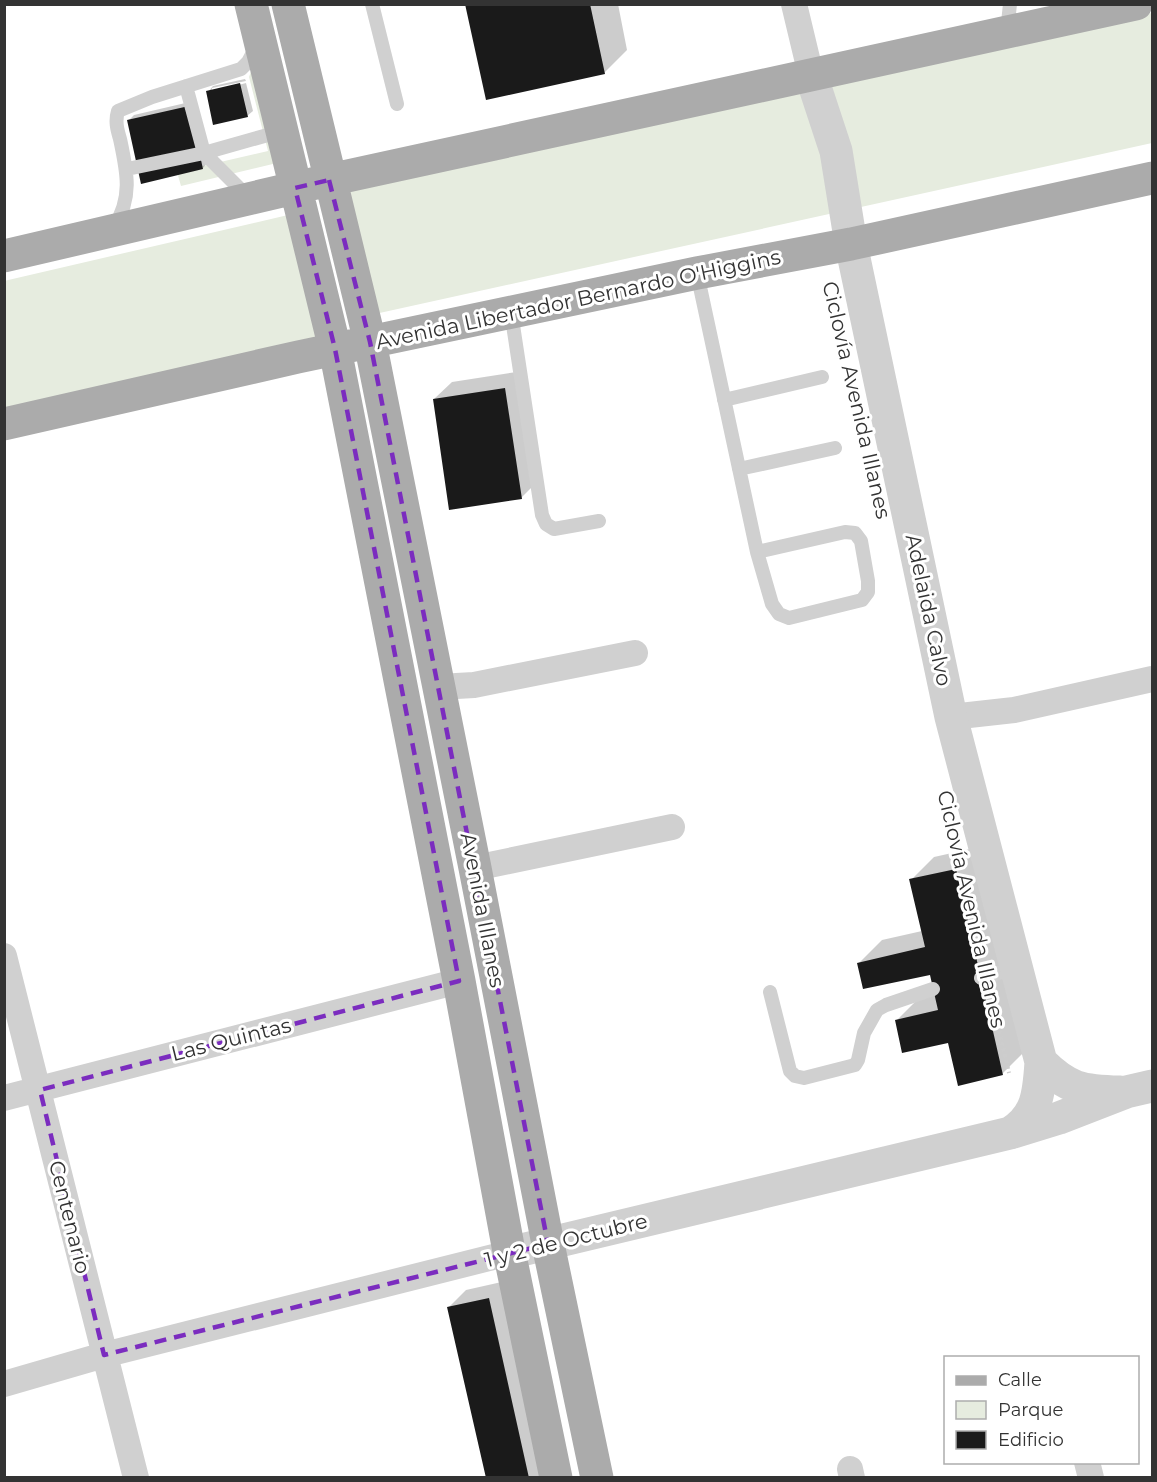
<svg xmlns="http://www.w3.org/2000/svg" width="1157" height="1482" viewBox="0 0 1157 1482" font-family="Montserrat,sans-serif">
<style>
.green{fill:#e6ecdf}
.shadow{fill:#0003}
.building{fill:#1a1a1a}
.lines{fill:none;stroke-linecap:round;stroke-linejoin:round}
.path{stroke:#cdcdcd;stroke-width:4;stroke-dasharray:3 3;stroke-linecap:butt}
.service{stroke:#d0d0d0;stroke-width:14}
.minor{stroke:#d0d0d0;stroke-width:26}
.tertiary{stroke:#d0d0d0;stroke-width:33}
.primary{stroke:#ababab;stroke-width:33}
.marked{fill:none;stroke:#7b2cbf;stroke-width:4.5;stroke-dasharray:12 8;stroke-linejoin:round}
.labels{text-anchor:middle;dominant-baseline:central;stroke-width:6;stroke-linejoin:round;paint-order:stroke}
.street-label{font-size:21px;fill:#333;stroke:#fff}
</style>
<rect width="100%" height="100%" fill="#fff"/>
<path class="green" d="M1152 13V143L375 314 344 190Z
M253 66 277 163 181 186 177 172 268 151 249 77Z
M288 215 319 343 5 415 4 281Z"/>
<path class="shadow" d="M467 4H618L627 50 604 73Z
M245 79 246 81 212 88V92L246 83 253 111 247 116 208 92 213 86Z
M194 101 208 162 203 168 128 121 134 115Z
M523 371 539 480 521 498 434 399 452 382Z
M979 847 1025 1051 1002 1074 949 1041 896 1021 919 998 936 994 931 973 859 963 882 940 922 931 911 880 934 857Z
M506 1281 550 1478H487L449 1307 466 1290Z"/>
<path class="building" d="M465 4H590L605 74 486 100Z
M240 83 248 117 213 125 206 91Z
M189 106 203 169 141 184 127 120Z
M505 388 522 499 449 510 433 399Z
M956 869 1003 1075 958 1086 948 1043 902 1053 895 1020 938 1010 930 975 863 989 857 963 925 947 909 879Z
M489 1298 529 1478H486L447 1307Z"/>
<g class="lines">
<path class="path" d="M998 1025 1009 1073"/>
<path class="service" d="M372 4 397 104
M1007 32 1010 4
M186 86 204 153 282 131
M127 169 204 153 248 197
M114 227C133 197 127 172 120 139 117 129 115 121 118 111L152 97 241 69 248 62 256 47
M697 273 757 552 772 604 779 614 789 618 862 600 868 592V581L861 541 855 533 845 532 757 552
M511 312 542 515 546 524 554 529 599 521
M724 400 822 377
M739 469 835 448
M981 978 1016 968
M770 992 790 1071 795 1076 804 1078 855 1065 858 1060 864 1033 877 1010 886 1005 933 989"/>
<path class="minor" d="M794 4 811 75
M439 687 474 685 635 653
M951 717 1014 710 1152 679
M475 868 672 827
M4 956 136 1478
M4 1098 459 981
M4 1384 104 1355 509 1253
M1087 1462 1091 1478
M850 1469 852 1478"/>
<path class="tertiary" d="M811 75 836 151 851 244 951 717 1041 1062C1039 1092 1038 1116 1010 1133
M1041 1062C1068 1089 1082 1091 1120 1092
M509 1253 1010 1133 1059 1118 1126 1092 1152 1086"/>
<path class="primary" d="M251 4 335 349 459 981 508 1246 556 1478
M288 4 370 342 475 868 548 1244 597 1478
M4 256 329 180 1136 4
M4 424 298 357 697 273 851 244 1152 178"/>
</g>
<path class="marked" d="M329 180 370 342 548 1244 104 1355 40 1090 459 981 335 349 295 188Z"/>
<g class="labels">
<g class="street-label">
<text transform="translate(578 299) rotate(-12)">Avenida Libertador Bernardo O'Higgins</text>
<text transform="translate(857 400) rotate(77)">Ciclovía Avenida Illanes</text>
<text transform="translate(929 610) rotate(78)">Adelaida Calvo</text>
<text transform="translate(972 909) rotate(77)">Ciclovía Avenida Illanes</text>
<text transform="translate(483 910) rotate(79)">Avenida Illanes</text>
<text transform="translate(231 1039) rotate(-14)">Las Quintas</text>
<text transform="translate(70 1217) rotate(76)">Centenario</text>
<text transform="translate(566 1240) rotate(-14)">1 y 2 de Octubre</text>
</g>
</g>
<rect width="1157" height="1482" fill="none" stroke="#333333" stroke-width="12"/>
<rect x="944" y="1356" width="195" height="108" fill="#ffffff" stroke="#adadad" stroke-width="1.5"/>
<rect x="956" y="1376" width="30" height="9" fill="#ababab" stroke="#adadad" stroke-width="1.5"/>
<text x="998" y="1386" font-size="18" fill="#333333">Calle</text>
<rect x="956" y="1401" width="30" height="18" fill="#e6ecdf" stroke="#adadad" stroke-width="1.5"/>
<text x="998" y="1416" font-size="18" fill="#333333">Parque</text>
<rect x="956" y="1431" width="30" height="18" fill="#1a1a1a" stroke="#adadad" stroke-width="1.5"/>
<text x="998" y="1446" font-size="18" fill="#333333">Edificio</text>
</svg>
